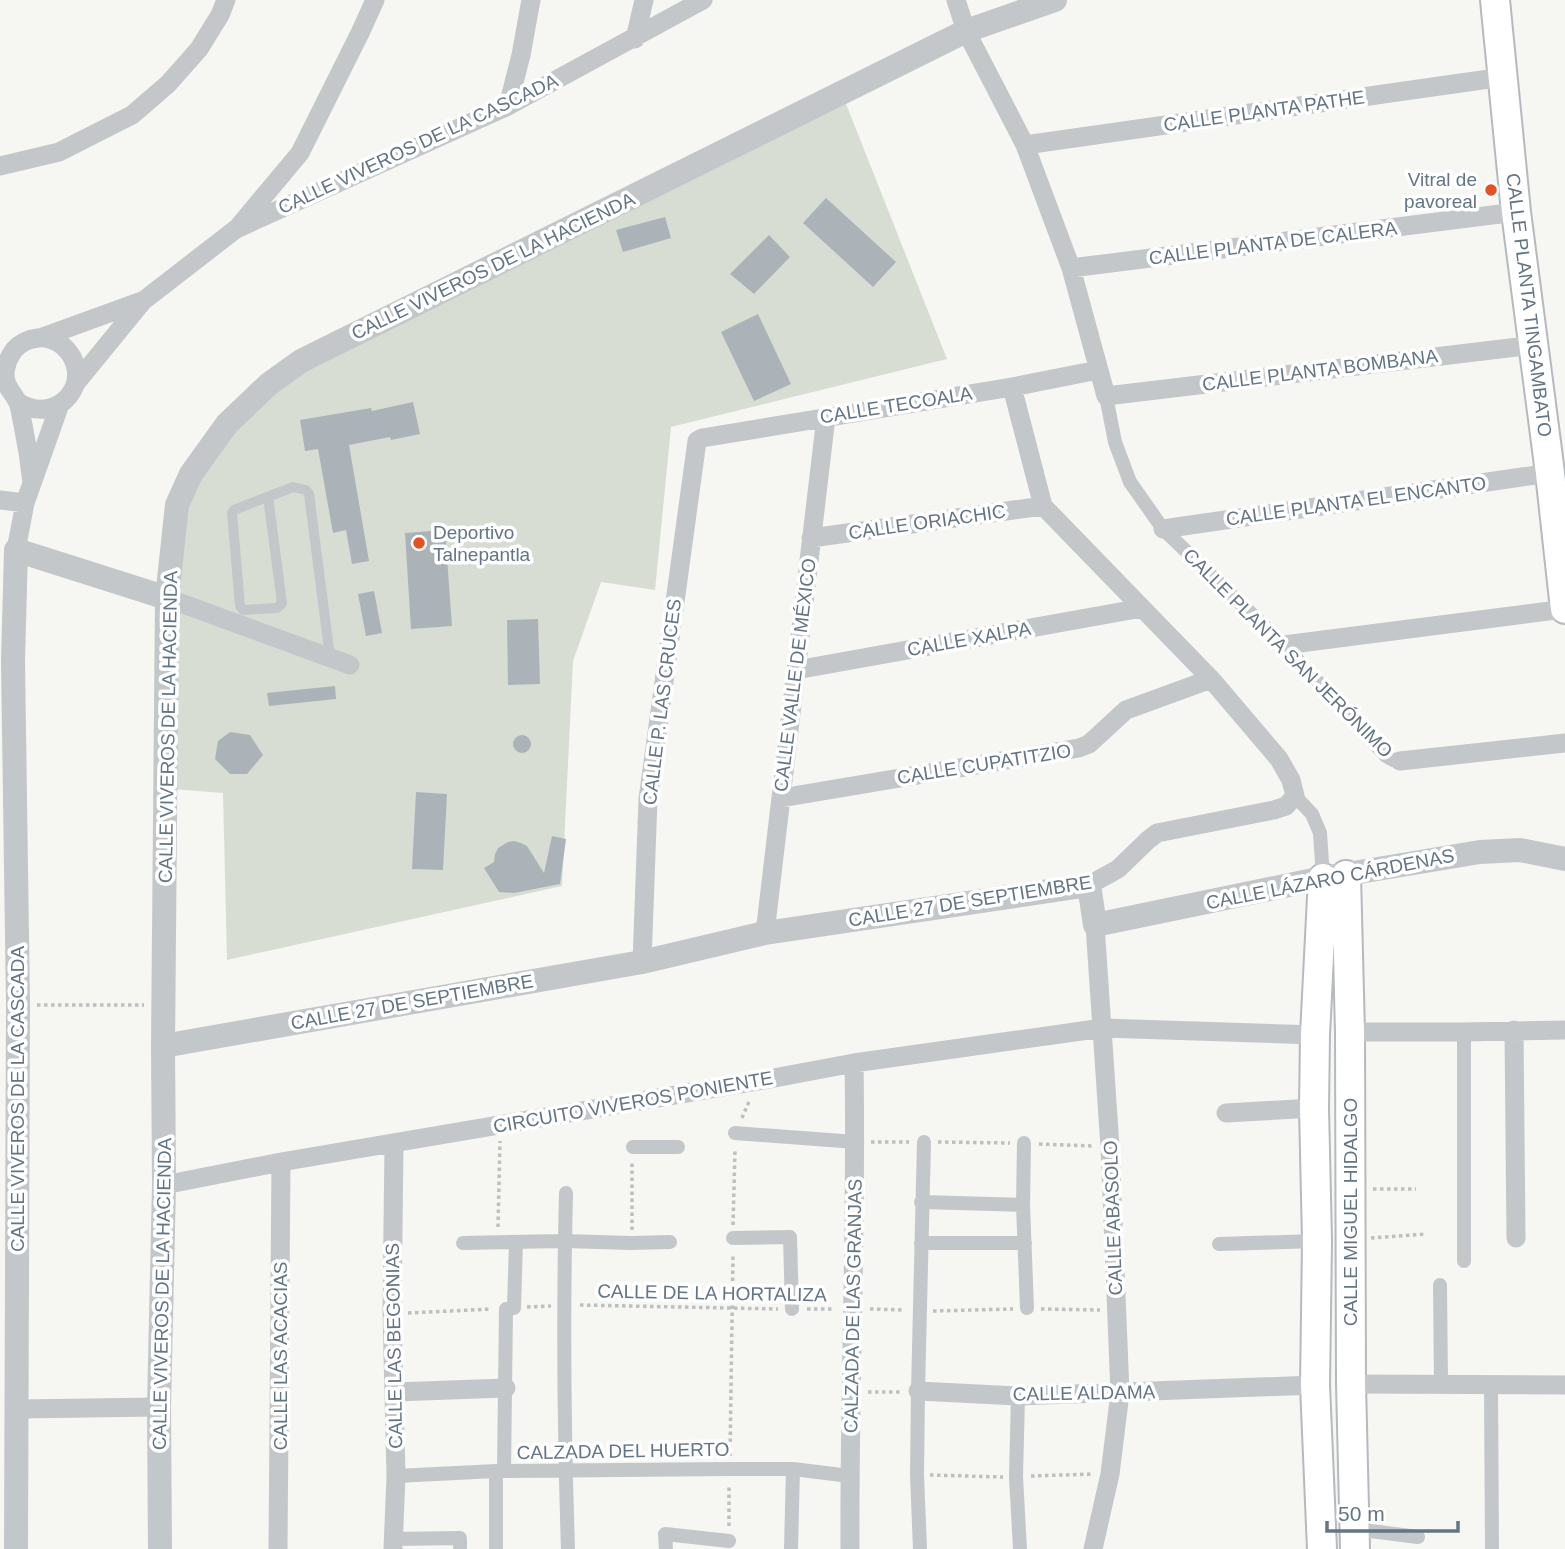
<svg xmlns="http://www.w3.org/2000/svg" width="1565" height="1549" viewBox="0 0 1565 1549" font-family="Arial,sans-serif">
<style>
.green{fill:#d7ddd3}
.building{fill:#abb3b9}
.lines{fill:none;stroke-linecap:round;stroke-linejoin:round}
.secondary-casing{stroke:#b5babf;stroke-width:32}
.path{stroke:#bdbfc1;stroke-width:3.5;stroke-dasharray:3.5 3.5;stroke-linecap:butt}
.service{stroke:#c3c7ca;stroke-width:10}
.pedestrian{stroke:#c3c7ca;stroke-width:14}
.minor{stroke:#c3c7ca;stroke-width:19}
.tertiary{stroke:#c3c7ca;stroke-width:24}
.secondary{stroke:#fff;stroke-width:28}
.poi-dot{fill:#e65122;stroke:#fff;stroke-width:2.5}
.labels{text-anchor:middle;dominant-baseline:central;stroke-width:7;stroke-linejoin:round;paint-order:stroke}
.street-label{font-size:19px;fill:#647584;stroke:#fff}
.poi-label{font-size:19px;fill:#647584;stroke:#fff;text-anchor:end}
</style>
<rect width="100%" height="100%" fill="#f6f6f2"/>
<path class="green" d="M846 104 947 359 671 427 655 590 601 582 573 661 562 886 227 960 223 793 172 789 182 505 232 430 297 376 373 330Z"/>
<path class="building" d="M826 198 896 262 873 287 803 223Z
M665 217 671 238 623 252 616 230Z
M769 235 790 257 754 294 730 274Z
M758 314 791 384 754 401 721 332Z
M413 402 420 434 391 440 390 437 349 445 369 561 352 564 346 530 333 533 318 449 305 451 300 420 371 408 372 411Z
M445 530 452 626 411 629 405 533Z
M374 591 382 633 366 636 358 594Z
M538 619 540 684 508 685 507 620Z
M335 686 336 699 269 706 267 693Z
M230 732 250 735 263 755 247 774H230L215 759 218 741Z
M513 744a9 9 0 1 1 18 0a9 9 0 1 1-18 0Z
M416 792 447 794 443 870 412 869Z
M552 836 566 839 560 884 514 893 499 892 484 868 494 862 495 854 498 848 508 842 514 841 521 843 527 846 544 873Z"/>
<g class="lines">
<g class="secondary-casing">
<path id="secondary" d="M1495 0 1516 212 1550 473 1565 609
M1346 875 1350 1032 1351 1384 1355 1549
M1322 1549 1315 1385 1317 1241 1314 1108 1315 1035 1323 878"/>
</g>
<path class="path" d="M37 1005H144
M742 1118 750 1099
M871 1142H909
M938 1142 1010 1143
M1039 1144 1094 1146
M1373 1189H1416
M733 1225 735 1149
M498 1227 500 1141
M632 1230V1161
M1371 1238 1425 1234
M580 1305 778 1309
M527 1307 551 1306
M807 1309H834
M870 1309 904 1310
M1041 1309 1100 1310
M933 1311 1013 1309
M408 1313 492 1309
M868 1392H902
M730 1456 733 1254
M930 1475 1003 1477
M1031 1476 1094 1474
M729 1526V1485"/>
<path class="service" d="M268 497 282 603 277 608 243 610 240 606 232 513 234 510 293 487 306 490 309 494 330 657"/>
<path class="pedestrian" d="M1106 396 1115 442 1130 482 1163 529 1284 645 1386 756 1393 760 1400 761
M1295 796 1312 814 1320 833 1323 878
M1464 1032V1261
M735 1133 856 1142
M1024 1143 1023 1205 1027 1308
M633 1147H678
M566 1193C563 1312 564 1430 568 1549
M921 1202 1023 1205
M733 1238 790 1237 792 1309
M463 1243 565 1241 631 1243 670 1242
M921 1243H1025
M1219 1244 1317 1241
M1440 1285 1441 1385
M514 1308 516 1242
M1491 1386 1492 1549
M1018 1396 1016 1477 1020 1549
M504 1471 506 1309
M396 1476 496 1471 730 1469H793L850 1476
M1355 1529 1418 1537
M393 1539 460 1538V1549
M496 1549V1471
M666 1549 665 1534 729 1541
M791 1549 793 1469
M920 1549 917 1475 918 1391 924 1142"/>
<path class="minor" d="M956 0 966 31 1025 145 1071 268 1106 396 1534 345
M635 39 644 0
M508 106 521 55 531 0
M1025 145 1503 77
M0 166 59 152 132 115 168 84 199 49 220 15 226 0
M239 226 300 153 360 33 375 0
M1071 268 1516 212
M43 337 142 301
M76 383 143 301 236 229 508 106 703 0
M1012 387 1043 506 1211 679 1279 759 1291 780 1295 796 1286 806 1274 810 1157 833 1148 840 1118 869 1089 885
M18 402C59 428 98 378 63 346 56 340 46 337 38 338 29 339 20 343 14 350 9 357 5 365 5 375 5 388 14 393 18 403 21 410 21 418 23 425 27 444 30 463 32 483
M0 500 25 503
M1163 529 1550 473
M811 538 1043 506
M16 550 25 503 60 404
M167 598 350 665
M1284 645 1565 609
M796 670 1142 608
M1400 761 1565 743
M781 798 1079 748 1089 744 1126 710 1211 679
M765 933 826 417
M642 962 648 799 697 441 702 438 1012 387 1098 370
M1514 1030 1516 1238
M1350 1032H1464L1565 1030
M1226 1113 1314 1108
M164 1185 281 1162 758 1081 854 1063 1103 1028 1315 1035
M1351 1384 1565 1385
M918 1391 1018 1396 1315 1385
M394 1392 506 1388
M18 1409 159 1407
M278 1549 281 1162
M393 1549 396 1476 392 1313 394 1143
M850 1549C849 1387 857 1225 854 1063
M1093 1549 1110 1474 1120 1393 1110 1147 1095 925"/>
<path class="tertiary" d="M163 1046 642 962 765 933 1089 885 1095 925 1323 878 1480 852 1520 850 1565 859
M16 1549 18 1005 13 661 16 550 167 598
M160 1549 159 1407 164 1185 163 1046 167 598 177 505 191 474 227 424 269 384 301 361 966 31 1055 0"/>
<use href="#secondary" class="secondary"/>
</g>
<g class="poi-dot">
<circle cx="1491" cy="190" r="7"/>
<circle cx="419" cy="543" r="7"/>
</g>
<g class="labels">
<g class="street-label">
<text transform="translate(1264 111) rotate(-8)">CALLE PLANTA PATHE</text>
<text transform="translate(418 144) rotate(-25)">CALLE VIVEROS DE LA CASCADA</text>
<text transform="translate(1273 243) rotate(-7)">CALLE PLANTA DE CALERA</text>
<text transform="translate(493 266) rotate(-26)">CALLE VIVEROS DE LA HACIENDA</text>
<text transform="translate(1529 305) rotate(83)">CALLE PLANTA TINGAMBATO</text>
<text transform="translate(1320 370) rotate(-7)">CALLE PLANTA BOMBANA</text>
<text transform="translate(896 405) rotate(-9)">CALLE TECOALA</text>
<text transform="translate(1356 501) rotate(-8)">CALLE PLANTA EL ENCANTO</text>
<text transform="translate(927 522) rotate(-8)">CALLE ORIACHIC</text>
<text transform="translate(969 639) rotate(-10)">CALLE XALPA</text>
<text transform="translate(1288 653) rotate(45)">CALLE PLANTA SAN JERÓNIMO</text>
<text transform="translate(795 675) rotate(-83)">CALLE VALLE DE MÉXICO</text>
<text transform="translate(662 702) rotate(-83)">CALLE P. LAS CRUCES</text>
<text transform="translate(168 727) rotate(-89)">CALLE VIVEROS DE LA HACIENDA</text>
<text transform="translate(984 764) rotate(-9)">CALLE CUPATITZIO</text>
<text transform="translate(1330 879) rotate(-11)">CALLE LÁZARO CÁRDENAS</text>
<text transform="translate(970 901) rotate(-9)">CALLE 27 DE SEPTIEMBRE</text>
<text transform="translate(412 1002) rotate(-10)">CALLE 27 DE SEPTIEMBRE</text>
<text transform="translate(17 1099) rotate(-90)">CALLE VIVEROS DE LA CASCADA</text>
<text transform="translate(633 1102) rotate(-10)">CIRCUITO VIVEROS PONIENTE</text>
<text transform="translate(1350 1212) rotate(-90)">CALLE MIGUEL HIDALGO</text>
<text transform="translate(1113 1218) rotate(-92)">CALLE ABASOLO</text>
<text transform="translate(712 1293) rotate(1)">CALLE DE LA HORTALIZA</text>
<text transform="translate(162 1294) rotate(-89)">CALLE VIVEROS DE LA HACIENDA</text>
<text transform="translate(853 1306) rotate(-89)">CALZADA DE LAS GRANJAS</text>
<text transform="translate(394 1346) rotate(-91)">CALLE LAS BEGONIAS</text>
<text transform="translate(280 1356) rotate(-90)">CALLE LAS ACACIAS</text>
<text transform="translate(1084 1393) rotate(-1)">CALLE ALDAMA</text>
<text transform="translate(623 1451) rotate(-1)">CALZADA DEL HUERTO</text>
</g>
<g class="poi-label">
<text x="1477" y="179">Vitral de<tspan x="1477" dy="22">pavoreal</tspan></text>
<text x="433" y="532" text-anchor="start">Deportivo<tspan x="433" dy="22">Talnepantla</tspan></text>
</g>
</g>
<path d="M1327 1521v10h131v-10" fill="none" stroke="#647584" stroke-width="3.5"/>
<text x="1338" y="1521" font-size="21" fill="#647584" stroke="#ffffff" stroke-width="5" paint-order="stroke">50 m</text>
</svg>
